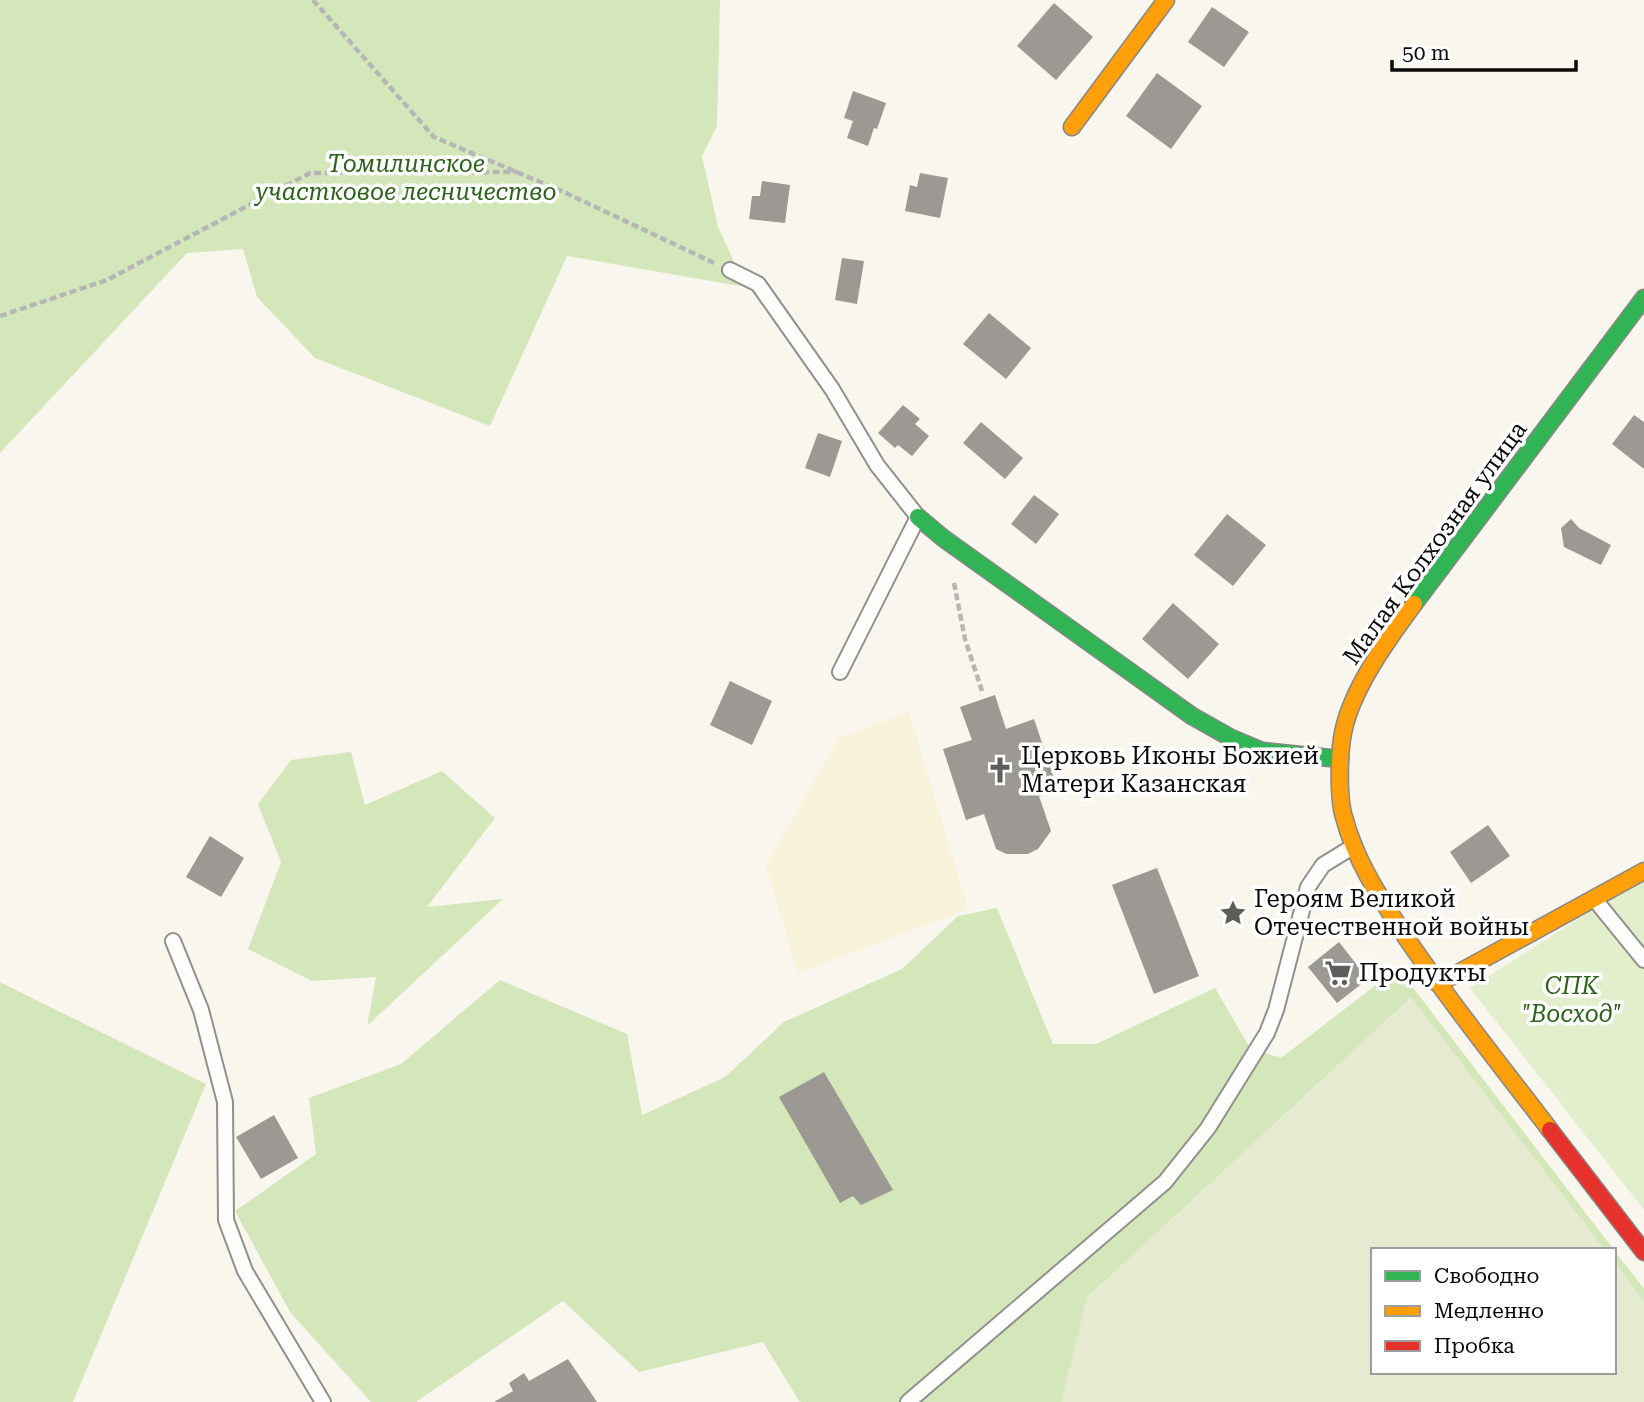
<svg xmlns="http://www.w3.org/2000/svg" width="1644" height="1402" viewBox="0 0 1644 1402" font-family="'Roboto Serif',serif">
<style>
.farmland{fill:#f7f2d9}
.green{fill:#e3efcc}
.forest{fill:#d4e7ba}
.cemetery{fill:#e5ead1}
.building{fill:#9c9893}
.lines{fill:none;stroke-linecap:round;stroke-linejoin:round}
.lane-casing{stroke:#92908c;stroke-width:18}
.fast-casing{stroke:#888783;stroke-width:19}
.slow-casing{stroke:#888783;stroke-width:19}
.jam-casing{stroke:#888783;stroke-width:19}
.path{stroke:#b7b6b5;stroke-width:4.5;stroke-dasharray:7 3.5;stroke-linecap:butt}
.lane{stroke:#fefefc;stroke-width:14}
.fast{stroke:#30b455;stroke-width:16}
.slow{stroke:#ff9f0a;stroke-width:16}
.jam{stroke:#e5322d;stroke-width:16}
.labels{text-anchor:middle;dominant-baseline:central;stroke-width:7;stroke-linejoin:round;paint-order:stroke}
.park-label{font-size:24px;font-style:italic;fill:#2d621a;stroke:#fff}
.street-label{font-size:24px;fill:#0a0a0a;stroke:#fff}
.poi-label{font-size:24px;fill:#0a0a0a;stroke:#fff;text-anchor:start}
</style>
<rect width="100%" height="100%" fill="#f9f6ed"/>
<path class="farmland" d="M909 712 968 909 798 973 766 866 839 738Z"/>
<path class="green" d="M1644 877V1210L1470 988Z"/>
<path class="forest" d="M0 0H720L717 126 702 156 718 227 746 287 567 256 490 426 315 358 257 297 243 249 187 253 0 453Z
M351 752 365 805 442 771 495 818 427 907 503 899 367 1026 376 977 312 981 248 949 281 862 258 804 291 760Z
M997 908 1053 1044H1096L1215 988 1250 1048 1281 1058 1398 968 1614 1250H1373V1372H1614V1250L1644 1289V1402H802L799 1401 763 1342 639 1372 563 1301 416 1402H371L290 1312 235 1211 316 1154 309 1098 401 1064 500 980 627 1034 642 1115 725 1077 784 1022 902 969 958 916Z
M0 982 206 1084 73 1402H0Z"/>
<path class="cemetery" d="M1411 997 1605 1250H1373V1372H1614V1262L1644 1301V1402H1061L1087 1297Z"/>
<path class="building" d="M1054 3 1093 37 1056 80 1017 46Z
M1212 7 1249 32 1224 67 1188 42Z
M1157 73 1202 106 1171 149 1126 116Z
M853 91 886 103 877 129 874 128 868 146 847 138 853 121 844 118Z
M920 173 948 178 940 218 905 211 910 185 917 187Z
M762 181 790 185 785 223 749 219 752 196H760Z
M842 258 864 261 857 304 835 300Z
M989 313 1031 348 1006 379 963 344Z
M903 405 920 419 915 424 929 436 912 456 898 445 895 448 878 433Z
M1634 415 1644 422V469L1612 444Z
M981 422 1023 458 1005 479 963 443Z
M818 433 842 441 830 477 805 468Z
M1034 495 1059 514 1036 544 1011 524Z
M1227 514 1266 545 1233 586 1194 555Z
M1571 519 1579 528 1611 545 1601 565 1564 547 1561 528Z
M1173 603 1219 644 1188 679 1142 639Z
M730 681 772 701 752 745 710 725Z
M995 695 1006 729 1034 719 1058 790 1039 796 1051 831 1038 849 1028 854H1006L996 849 984 814 966 820 943 749 972 740 960 707Z
M1488 825 1510 856 1471 883 1450 852Z
M210 836 244 858 221 897 186 877Z
M1157 868 1199 976 1154 994 1112 885Z
M1339 942 1368 979 1337 1003 1308 967Z
M824 1072 893 1190 861 1205 853 1196 840 1203 779 1097Z
M274 1115 298 1158 261 1179 236 1137Z
M568 1359 597 1402H494L513 1391 509 1383 524 1373 529 1381Z"/>
<g class="lines">
<g class="lane-casing">
<path id="lane" d="M730 270 758 284 832 389 877 465 918 517 840 672
M1596 901 1644 960
M173 941 201 1010 225 1102 226 1220 245 1271 323 1402
M908 1402 1165 1182 1208 1128 1267 1033 1276 1010 1308 887 1323 865 1354 846"/>
</g>
<g class="fast-casing">
<path id="fast" d="M918 517 943 538 1192 716 1231 738 1262 751 1340 759
M1414 604 1644 298"/>
</g>
<g class="slow-casing">
<path id="slow" d="M1072 127 1166 0
M1414 604C1388 639 1351 690 1343 733 1339 753 1338 798 1344 817 1356 863 1382 900 1407 939 1452 1005 1502 1067 1550 1130
M1438 984 1644 871"/>
</g>
<g class="jam-casing">
<path id="jam" d="M1550 1130 1644 1252"/>
</g>
<path class="path" d="M313 0 434 137 566 193 714 263
M0 316 107 280 310 173 518 172
M954 583 965 639 982 691"/>
<use href="#lane" class="lane"/>
<use href="#fast" class="fast"/>
<use href="#slow" class="slow"/>
<use href="#jam" class="jam"/>
</g>
<defs>
<g id="church-bare" transform="scale(2.1)"><path d="M-1.2-6h2.4v3.5h3.3v2.4h-3.3V6h-2.4V-.1h-3.3v-2.4h3.3Z" fill="#5e5d59" stroke="#fff" stroke-width="2.5" paint-order="stroke"/></g>
<g id="sight-bare" transform="scale(2.1)"><path d="M0-6L1.8-2.2L6-1.7L2.9 1.2L3.7 5.4L0 3.3L-3.7 5.4L-2.9 1.2L-6-1.7L-1.8-2.2Z" fill="#5e5d59" stroke="#fff" stroke-width="2.5" paint-order="stroke"/></g>
<g id="supermarket-bare" transform="scale(2.1)"><path d="M-6-5.5h2.5l.6 2H6L4.5 2H-2.5L-4.4-4H-6ZM-1.5 3.2a1.3 1.3 0 1 0 .1 0ZM3 3.2a1.3 1.3 0 1 0 .1 0Z" fill="#5e5d59" stroke="#fff" stroke-width="2.5" paint-order="stroke"/></g>
</defs>
<g fill-rule="evenodd">
<use href="#church-bare" x="1000" y="770"/>
<use href="#sight-bare" x="1233" y="913"/>
<use href="#supermarket-bare" x="1338" y="973"/>
</g>
<g class="labels">
<g class="park-label">
<text x="406" y="164">Томилинское<tspan x="406" dy="28">участковое лесничество</tspan></text>
<text x="1572" y="986">СПК<tspan x="1572" dy="28">"Восход"</tspan></text>
</g>
<g class="street-label">
<text transform="translate(1435 543) rotate(-54)">Малая Колхозная улица</text>
</g>
<g class="poi-label">
<text x="1021" y="756">Церковь Иконы Божией<tspan x="1021" dy="28">Матери Казанская</tspan></text>
<text x="1254" y="899">Героям Великой<tspan x="1254" dy="28">Отечественной войны</tspan></text>
<text x="1359" y="973">Продукты</text>
</g>
</g>
<rect x="1371" y="1248" width="245" height="126" fill="#ffffff" stroke="#9d9d9d" stroke-width="2"/>
<rect x="1385" y="1271" width="35" height="10" fill="#30b455" stroke="#9d9d9d" stroke-width="2"/>
<text x="1434" y="1283" font-size="21" fill="#0a0a0a">Свободно</text>
<rect x="1385" y="1306" width="35" height="10" fill="#ff9f0a" stroke="#9d9d9d" stroke-width="2"/>
<text x="1434" y="1318" font-size="21" fill="#0a0a0a">Медленно</text>
<rect x="1385" y="1341" width="35" height="10" fill="#e5322d" stroke="#9d9d9d" stroke-width="2"/>
<text x="1434" y="1353" font-size="21" fill="#0a0a0a">Пробка</text>
<path d="M1392 60v10h184v-10" fill="none" stroke="#0a0a0a" stroke-width="3.5"/>
<text x="1402" y="60" font-size="21" fill="#0a0a0a" stroke="#ffffff" stroke-width="5" paint-order="stroke">50 m</text>
</svg>
